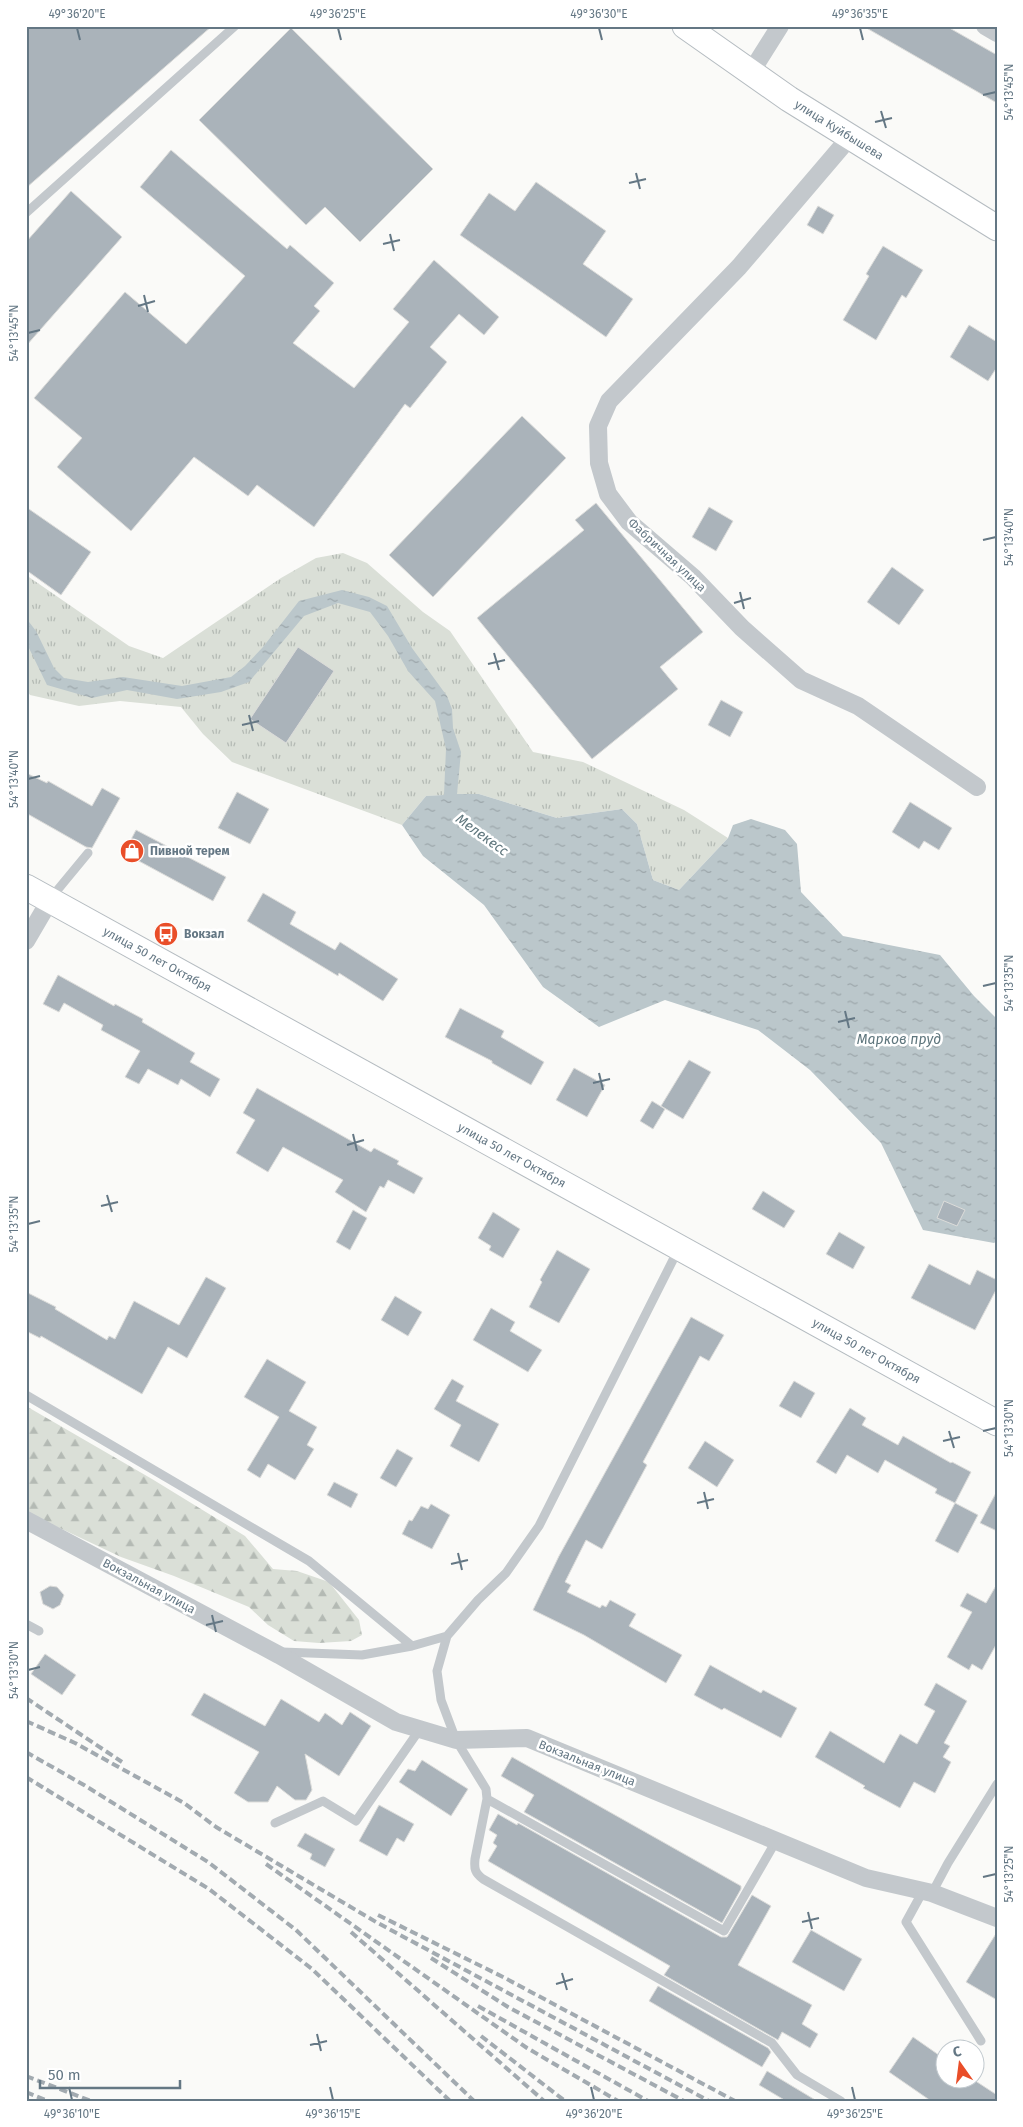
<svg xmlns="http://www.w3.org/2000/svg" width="1023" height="2127" viewBox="0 0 1023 2127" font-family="'Fira Sans',sans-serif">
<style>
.grass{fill:url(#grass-tufts)}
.forest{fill:url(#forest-firs)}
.water{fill:url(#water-ripples)}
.building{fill:#aab3ba;stroke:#dcdcda}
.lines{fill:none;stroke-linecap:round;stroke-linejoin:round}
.secondary-casing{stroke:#b5bcc1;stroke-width:27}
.lane{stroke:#c3c8cc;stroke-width:9}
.street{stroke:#c3c8cc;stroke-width:18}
.secondary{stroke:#fff;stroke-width:25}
.rail{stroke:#a2aab0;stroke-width:4;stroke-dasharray:8 4;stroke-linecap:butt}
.ticks{fill:none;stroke:#647784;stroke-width:2}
.labels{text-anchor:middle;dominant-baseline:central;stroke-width:5;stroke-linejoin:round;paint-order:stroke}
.street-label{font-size:12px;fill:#647784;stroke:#fff}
.poi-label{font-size:12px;font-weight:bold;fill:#647784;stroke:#fff;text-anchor:start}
.water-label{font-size:14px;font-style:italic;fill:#5f767d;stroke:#fff}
.neatline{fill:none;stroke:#647784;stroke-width:2}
.ticks-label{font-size:12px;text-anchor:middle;fill:#647784}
</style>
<defs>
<pattern id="grass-tufts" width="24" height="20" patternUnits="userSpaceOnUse" patternTransform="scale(1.25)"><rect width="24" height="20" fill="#dadfd7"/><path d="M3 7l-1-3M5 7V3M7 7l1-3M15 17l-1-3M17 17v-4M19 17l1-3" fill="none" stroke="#b4bab4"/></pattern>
<pattern id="forest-firs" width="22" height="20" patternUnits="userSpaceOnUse" patternTransform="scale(1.25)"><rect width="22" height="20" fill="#dadfd7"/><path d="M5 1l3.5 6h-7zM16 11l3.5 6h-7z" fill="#b4bab4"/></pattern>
<pattern id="water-ripples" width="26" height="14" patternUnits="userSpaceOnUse" patternTransform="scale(1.25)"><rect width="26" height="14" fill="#bbc7cb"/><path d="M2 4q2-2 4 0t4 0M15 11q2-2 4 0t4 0" fill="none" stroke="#9ca6aa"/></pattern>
</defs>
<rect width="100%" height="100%" fill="#fafaf8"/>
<path class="grass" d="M343 553 367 563 423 612 450 631 533 752 583 762 684 810 728 838 679 890 653 880 637 824 622 809 557 818 479 794 426 796 402 825 232 762 203 734 181 707 120 701 79 706 30 695 26 689V575L129 646 163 658 281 578 316 558Z"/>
<path class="forest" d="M26 1406 152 1479 245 1536 273 1569 297 1571 329 1582 359 1620 362 1635 351 1641 319 1643 294 1641 268 1625 249 1607 174 1576 121 1557 26 1512Z"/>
<path class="water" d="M342 590 369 597 387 606 412 648 447 696 452 709 453 728 461 752 457 794H479L557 818 622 809 637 824 653 880 679 890 728 838 733 825 751 819 785 830 797 844 801 892 843 936 940 955 974 996 997 1019V1241L994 1243 923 1230 881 1143 810 1070 758 1030 665 1000 599 1027 543 987 484 905 423 856 402 825 426 796 444 795 446 749 435 701 408 671 388 636 370 612 338 603 304 616 249 682 221 692 177 699 127 690 92 698 47 685 26 642V618L36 631 54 668 64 678 88 682 123 677 182 686 231 677 245 666 263 647 299 601Z"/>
<path class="building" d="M26 26H212L26 188Z
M863 26H946L997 55V103Z
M291 28 433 169 360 242 325 207 306 225 199 120Z
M171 150 287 249 290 245 334 283 314 306 320 311 293 343 354 388 409 322 393 309 434 260 499 317 484 335 459 314 430 347 447 362 410 408 405 404 314 527 257 485 248 496 194 457 131 531 57 467 82 438 34 398 125 292 186 344 245 276 140 187Z
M536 182 606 231 583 264 633 299 606 337 460 235 489 193 515 211Z
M71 191 122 237 26 346V242Z
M818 206 834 215 823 234 807 225Z
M883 246 923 270 906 298 902 295 876 340 843 320 869 276 866 274Z
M969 325 997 342V367L988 381 950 357Z
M522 416 566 458 433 597 389 555Z
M596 503 703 632 660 667 678 689 592 759 477 618 584 530 575 520Z
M26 507 91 552 61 595 26 570Z
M709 507 733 521 716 551 692 537Z
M892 567 924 590 899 625 867 602Z
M298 647 334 671 286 743 250 719Z
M721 700 743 712 730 737 708 725Z
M26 773 47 783 48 781 92 806 102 788 120 798 92 848 86 847 26 813Z
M237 792 269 809 250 844 218 828Z
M910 802 952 828 939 850 924 841 919 849 892 832Z
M136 830 226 877 213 901 124 853Z
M263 893 296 912 290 924 335 950 340 942 398 979 383 1001 339 973 338 976 247 921Z
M58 975 114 1006 115 1004 143 1019 142 1022 195 1053 190 1062 220 1079 210 1097 181 1079 178 1085 148 1069 139 1084 125 1077 140 1051 101 1030 103 1025 64 1003 59 1012 43 1004Z
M460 1008 504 1031 501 1037 544 1062 531 1085 492 1063V1061L445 1037Z
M689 1060 711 1072 683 1119 661 1106Z
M574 1068 605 1085 587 1117 556 1100Z
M257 1088 371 1152 374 1148 399 1161 397 1164 423 1178 414 1194 388 1180 384 1188 380 1186 366 1212 335 1192 343 1180 283 1147 268 1172 236 1153 255 1120 243 1113Z
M652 1101 665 1109 653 1129 640 1121Z
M763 1191 795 1211 784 1228 752 1209Z
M944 1201 965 1210 957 1226 937 1218Z
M353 1210 367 1218 350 1250 336 1242Z
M493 1212 520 1229 503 1258 489 1250 491 1246 478 1238Z
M839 1232 865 1247 853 1269 826 1254Z
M557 1250 590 1269 559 1323 529 1307 542 1282 540 1280Z
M929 1264 970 1285 977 1270 997 1280V1288L975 1330 911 1298Z
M206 1277 226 1288 187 1358 168 1347 142 1394 41 1336 40 1338 26 1331V1292L56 1307 55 1309 107 1340 109 1336 115 1339 134 1301 179 1325Z
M395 1296 422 1312 408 1336 381 1320Z
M491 1308 515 1322 510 1331 542 1350 528 1372 473 1340Z
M691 1317 724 1335 709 1361 700 1356 643 1462 647 1465 602 1549 586 1540 565 1582 571 1585 567 1592 600 1608 602 1605 606 1607 610 1600 636 1614 629 1626 682 1655 666 1683 584 1635 533 1610 559 1556Z
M267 1359 306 1382 289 1411 317 1427 307 1445 314 1449 295 1480 268 1464 260 1478 247 1470 279 1417 244 1397Z
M452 1379 464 1386 456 1401 499 1424 479 1462 450 1446 461 1425 434 1409Z
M794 1381 815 1393 801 1418 779 1406Z
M850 1408 866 1418 862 1425 898 1445 903 1436 951 1463 952 1462 971 1472 955 1503 935 1493 937 1489 885 1460 878 1473 847 1455 836 1474 816 1462Z
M705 1441 734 1460 717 1487 688 1468Z
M397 1449 413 1458 396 1487 380 1478Z
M334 1482 358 1494 351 1508 327 1495Z
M997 1491V1531L980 1523Z
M955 1503 978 1515 958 1553 935 1541Z
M431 1504 450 1515 432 1549 402 1534 409 1520 412 1521 421 1506 428 1509Z
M997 1584V1643L982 1670 972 1664 969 1670 947 1657 972 1612 960 1606 967 1593 986 1603Z
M50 1586 57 1587 64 1595 60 1605 53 1609 43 1604 40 1592Z
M45 1654 76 1675 62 1695 31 1674Z
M710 1665 761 1693 763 1690 797 1708 781 1738 724 1708 722 1710 694 1695Z
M936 1683 967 1701 944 1743 950 1746 943 1757 951 1762 935 1793 914 1782 900 1808 863 1788 865 1786 815 1757 830 1731 884 1763 900 1734 917 1744 935 1711 924 1705Z
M204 1693 265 1726 281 1699 319 1722 325 1713 342 1725 350 1712 371 1726 339 1776 305 1754 312 1790 306 1800H295L277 1786 268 1802H248L234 1793 259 1752 191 1715Z
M512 1757 741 1886V1889L722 1923 524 1812 534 1795 501 1776Z
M422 1760 468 1789 451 1816 399 1782 408 1769 415 1771Z
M379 1805 414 1824 404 1842 397 1838 387 1856 359 1841Z
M498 1814 517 1825 518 1823 721 1937H727L729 1934 752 1895 771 1906 738 1965 812 2005 802 2024 818 2034 810 2048 782 2032 778 2040 664 1975 670 1966 488 1861 497 1846 493 1843 497 1835 489 1830Z
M305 1833 335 1849 325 1867 310 1859 312 1854 297 1846Z
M811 1930 862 1959 844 1991 792 1962Z
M997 1932V2000L966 1982Z
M658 1986 768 2048 771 2052 762 2067 649 2001Z
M913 2037 946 2060V2080H974L997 2095V2101H931L889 2072Z
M767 2071 817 2101H786L759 2085Z"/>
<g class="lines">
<g class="secondary-casing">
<g id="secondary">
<path id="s1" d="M685 26 789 99 997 228"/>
<path id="s2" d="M26 887 997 1423"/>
</g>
</g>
<path class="lane" d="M26 213 235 26
M50 899 88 853
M679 1248 539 1526 506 1573 478 1600 447 1636 437 1671 441 1700 456 1740 486 1789 487 1799 475 1859C474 1869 475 1873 483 1879L772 2043 797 2075 841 2101
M26 1395 309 1561 412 1646
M26 1624 39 1631
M282 1652 362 1655 412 1646 447 1636
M487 1799 724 1931 776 1841
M275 1823 323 1801 356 1821 420 1729
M923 1891 906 1922 981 2041
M932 1893 948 1863 997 1784"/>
<path class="street" d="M985 26 997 33
M751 72 780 26
M850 137 739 267 609 401 598 426 599 463 608 494 629 522 693 577 742 628 801 680 858 706 977 787
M26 941 50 900
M26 1520 279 1655 396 1722 456 1740 527 1738 866 1878 932 1893 997 1918"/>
<use href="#secondary" class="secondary"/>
<path class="rail" d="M26 1698 122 1762
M26 1721 75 1743 184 1803 216 1827 376 1922 709 2101
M26 1752 84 1785 208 1862 296 1930 474 2101
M26 1777 209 1889 312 1969 450 2101
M266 1864 527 2048 618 2101
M378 1915 503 1977 735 2101
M351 1932 544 2101
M431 1958 508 2007 684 2101
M478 2006 648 2101
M481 2036 565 2101
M26 2076 91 2101
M26 2092 48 2101"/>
</g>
<path class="ticks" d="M77 28 80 40M338 28 341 40M599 28 602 40M860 28 863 40M983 95 996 92M881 111 886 128M875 122 892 118M636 173 640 189M629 183 646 179M390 234 394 251M383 244 400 240M144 295 148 312M138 306 155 301M28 333 40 330M983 540 996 537M740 592 744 609M734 603 751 598M494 653 499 670M488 664 505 660M249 715 253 731M242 725 259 721M28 779 40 776M983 986 996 983M845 1011 849 1028M838 1022 855 1018M599 1073 603 1090M593 1083 610 1079M353 1134 357 1151M347 1145 364 1140M107 1195 112 1212M101 1206 118 1202M28 1224 40 1221M949 1431 954 1448M983 1431 996 1428M943 1441 960 1437M704 1492 708 1509M697 1503 714 1499M458 1553 462 1570M451 1564 468 1560M212 1615 216 1632M206 1625 223 1621M28 1670 40 1667M983 1877 996 1874M808 1912 812 1929M802 1922 819 1918M562 1973 567 1990M556 1984 573 1979M317 2034 321 2051M310 2045 327 2041M69 2087 72 2100M330 2087 333 2100M591 2087 594 2100M852 2087 855 2100"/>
<defs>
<g id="shop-disc" transform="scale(1.25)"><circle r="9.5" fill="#e94e29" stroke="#fff"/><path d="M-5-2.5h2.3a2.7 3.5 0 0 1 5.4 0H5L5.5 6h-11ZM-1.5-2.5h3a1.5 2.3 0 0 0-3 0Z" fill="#fff"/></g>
<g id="bus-disc" transform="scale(1.25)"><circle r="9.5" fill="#e94e29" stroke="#fff"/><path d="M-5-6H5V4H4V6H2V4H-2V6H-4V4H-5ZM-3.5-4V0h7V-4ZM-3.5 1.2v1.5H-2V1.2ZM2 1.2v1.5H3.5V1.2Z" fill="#fff"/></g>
</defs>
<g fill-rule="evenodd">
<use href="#shop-disc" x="132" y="851"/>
<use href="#bus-disc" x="166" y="934"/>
</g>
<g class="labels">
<g class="street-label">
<text stroke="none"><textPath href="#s1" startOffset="186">улица Куйбышева</textPath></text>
<text transform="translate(667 555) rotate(43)">Фабричная улица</text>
<text stroke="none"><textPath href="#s2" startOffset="150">улица 50 лет Октября</textPath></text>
<text stroke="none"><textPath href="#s2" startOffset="555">улица 50 лет Октября</textPath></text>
<text stroke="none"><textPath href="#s2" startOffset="960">улица 50 лет Октября</textPath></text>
<text transform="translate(149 1586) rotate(28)">Вокзальная улица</text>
<text transform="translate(587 1763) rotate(22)">Вокзальная улица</text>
</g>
<g class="poi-label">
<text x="150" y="851">Пивной терем</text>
<text x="184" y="934">Вокзал</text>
</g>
<g class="water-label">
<text transform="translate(482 835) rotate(36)">Мелекесс</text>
<text x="899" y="1039">Марков пруд</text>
</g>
</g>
<rect width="1023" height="2127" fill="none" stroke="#ffffff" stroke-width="55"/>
<g transform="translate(960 2064) rotate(346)"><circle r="24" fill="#ffffff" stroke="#c1c9ce"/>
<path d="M0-4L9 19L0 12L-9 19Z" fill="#e94e29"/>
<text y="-8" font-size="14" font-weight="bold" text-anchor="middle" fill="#647784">С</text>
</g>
<path d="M40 2080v8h140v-8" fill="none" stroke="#647784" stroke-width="2.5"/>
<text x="48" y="2080" font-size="15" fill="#647784" stroke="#ffffff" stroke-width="4" paint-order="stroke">50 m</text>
<rect x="28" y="28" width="968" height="2072" class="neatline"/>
<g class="ticks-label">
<text x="77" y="18">49°36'20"E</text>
<text x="338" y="18">49°36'25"E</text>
<text x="599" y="18">49°36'30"E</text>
<text x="860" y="18">49°36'35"E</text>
<text transform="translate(1009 92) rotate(-90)" y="4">54°13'45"N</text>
<text transform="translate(14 333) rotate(-90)" y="4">54°13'45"N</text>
<text transform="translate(1009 537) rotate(-90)" y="4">54°13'40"N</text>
<text transform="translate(14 779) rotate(-90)" y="4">54°13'40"N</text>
<text transform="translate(1009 983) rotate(-90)" y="4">54°13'35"N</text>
<text transform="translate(14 1224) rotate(-90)" y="4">54°13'35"N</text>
<text transform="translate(1009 1428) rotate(-90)" y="4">54°13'30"N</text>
<text transform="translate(14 1670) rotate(-90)" y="4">54°13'30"N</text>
<text transform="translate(1009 1874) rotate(-90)" y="4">54°13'25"N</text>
<text x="72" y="2118">49°36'10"E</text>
<text x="333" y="2118">49°36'15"E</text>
<text x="594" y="2118">49°36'20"E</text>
<text x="855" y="2118">49°36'25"E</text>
</g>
</svg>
